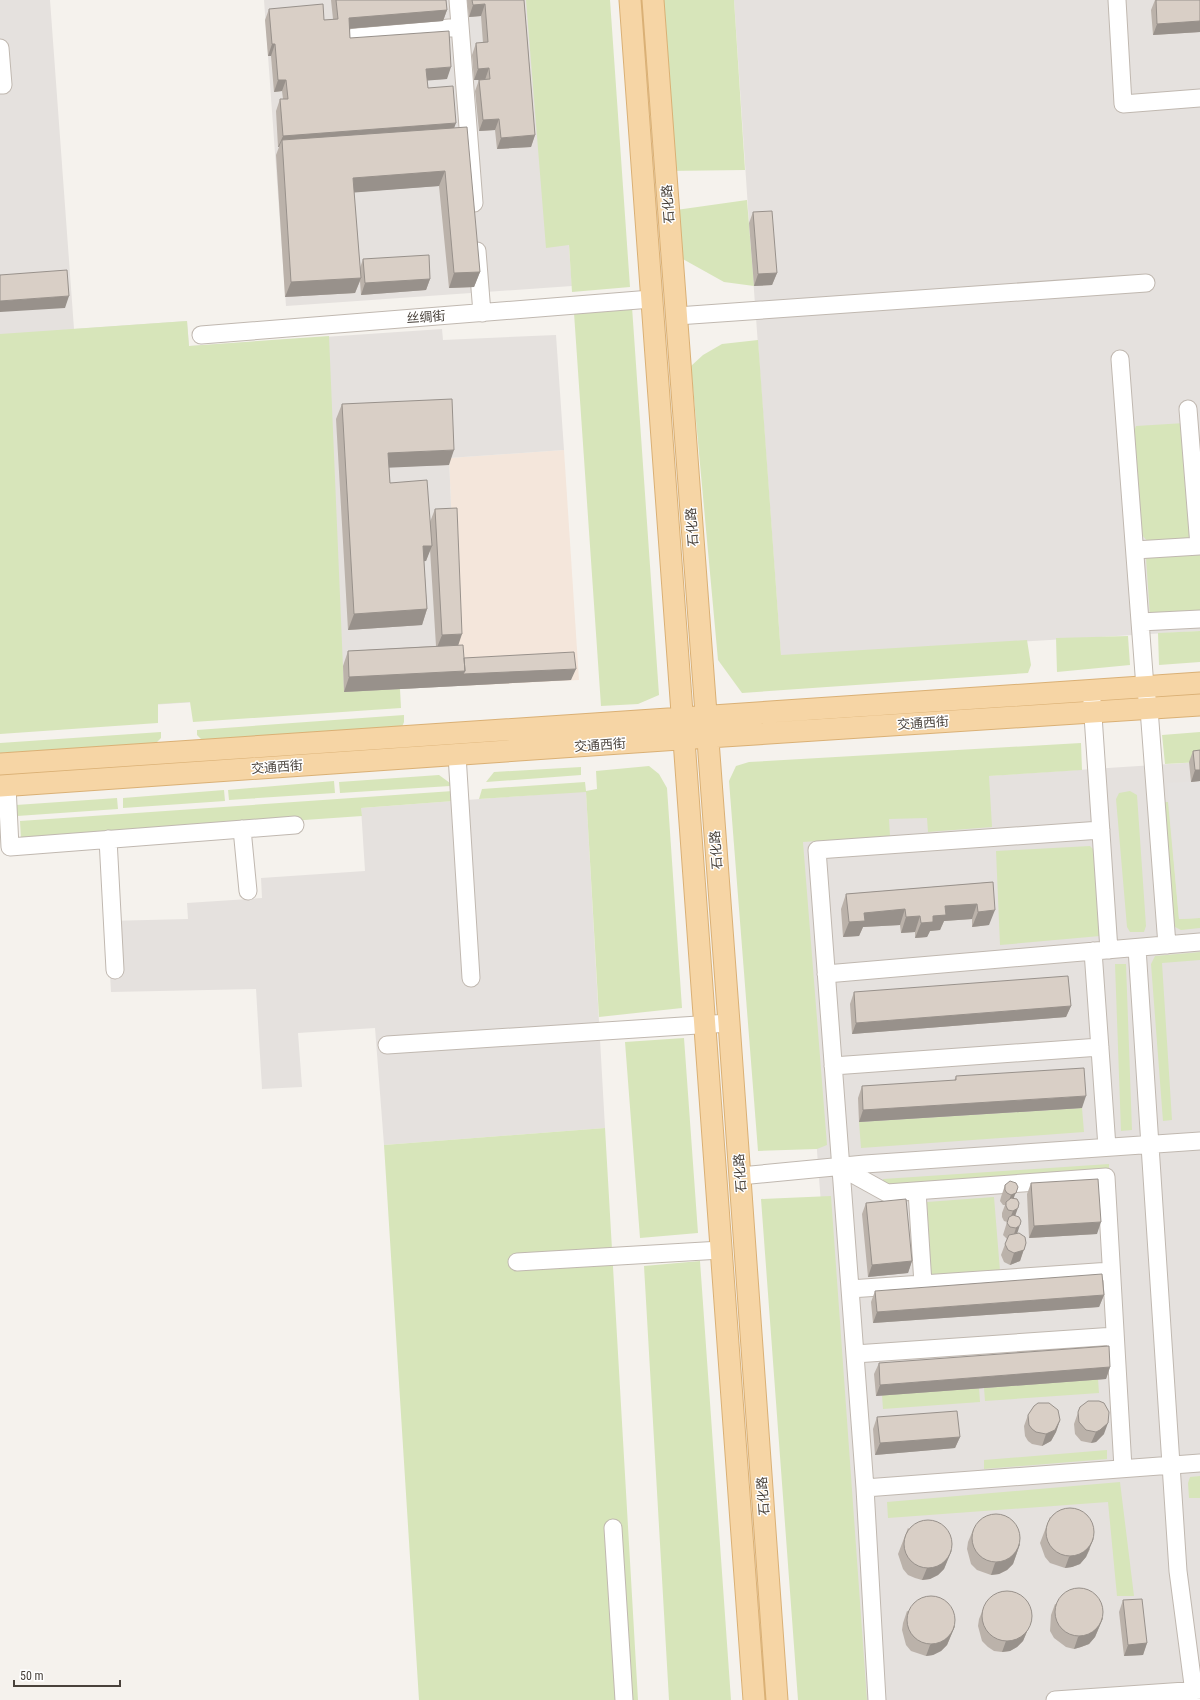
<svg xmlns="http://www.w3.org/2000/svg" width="1200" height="1700" viewBox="0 0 1200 1700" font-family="'Roboto Condensed','Noto Sans SC',sans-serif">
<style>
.commercial{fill:#f4e6db}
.industrial{fill:#e5e1de}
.green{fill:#d7e5ba}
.parking{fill:#e5e2e0}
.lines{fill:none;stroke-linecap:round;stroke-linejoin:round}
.minor-casing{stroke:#c0b8b0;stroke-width:19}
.major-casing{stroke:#dab075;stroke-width:23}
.minor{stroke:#fff;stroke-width:17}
.major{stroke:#f6d5a5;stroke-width:21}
.wall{fill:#bbb2aa}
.shaded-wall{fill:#98918b}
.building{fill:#d9cfc6;stroke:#98918b}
.labels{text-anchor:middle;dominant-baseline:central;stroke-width:3;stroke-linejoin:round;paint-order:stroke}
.street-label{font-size:13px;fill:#49423b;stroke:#fff}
</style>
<rect width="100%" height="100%" fill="#f5f2ed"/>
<path class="commercial" d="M564 450 579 680 459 686 449 458Z"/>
<path class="industrial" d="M0 0H50L74 329 187 321 189 346 442 329 443 340 556 335 564 450 449 458 459 686 344 692 0 715Z
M264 0H550L572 286 286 306Z
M734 0H1200V631L781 656 749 223Z
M1200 762V1700H858L790 789Z
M586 791 605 1128 384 1145 375 1028 298 1033 302 1087 262 1089 256 989 111 992 107 921 188 919 187 903 262 898 261 878 365 871 361 808Z"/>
<path class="green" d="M526 0H610L630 287 572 292 569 245 546 248Z
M657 0H734L745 170 666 171Z
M747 200 754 286 724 282 672 253 669 211Z
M632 307 659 695 638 704 601 706 574 313Z
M187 321 189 346 329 336 344 691 400 689 401 708 193 722 190 702 158 704V723L0 734V334Z
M758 340 781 655 1027 640 1031 665 1028 673 742 693 718 660 691 366 703 355 722 344Z
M1185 423 1191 541 1149 543 1142 535 1134 431 1136 426Z
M1200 554V612L1150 616 1146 558Z
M1200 631V662L1159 665 1158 633Z
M1128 636 1130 665 1057 672 1056 638Z
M404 715V722L402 727 202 740 197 735V730Z
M161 732V738L156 743 0 753V743Z
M1200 732V762L1165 764 1162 735Z
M1081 743 1082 770 989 776 992 827 928 832 927 818 889 819 890 836 803 842 827 1145 817 1149 758 1151 729 781 736 766 749 762Z
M649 766 659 774 667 788 682 1008 599 1017 586 792 479 799 482 789 585 782 586 791 597 789 596 771Z
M581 767V775L486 782 494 772Z
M439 775 450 783V786L340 793 339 782Z
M334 781 335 793 229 800 228 790Z
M224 790 225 801 123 808V798Z
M453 791 454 801 361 808 362 816 21 840 20 821Z
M1130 791 1137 795 1146 926 1144 932H1130L1127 927 1116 799 1119 793Z
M117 798 118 809 17 816 16 805Z
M1160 802H1168L1179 919 1200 918V928L1181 930 1171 925Z
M1090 846 1095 851 1100 936 1000 945 996 851Z
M1200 952V960L1162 963 1172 1120 1163 1121 1151 964 1155 956Z
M1115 964H1126L1132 1130 1121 1131Z
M684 1038 698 1233 640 1238 625 1042Z
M1082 1108 1084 1132 861 1148 859 1122Z
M605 1128 638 1700H419L384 1145Z
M1109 1164V1171L884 1186 883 1179Z
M831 1196 867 1700H798L761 1199Z
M994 1197 1000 1271 931 1275 927 1202Z
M700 1261 731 1700H669L644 1266Z
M1098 1379 1099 1393 985 1401 984 1388Z
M979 1388 980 1402 883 1409 882 1395Z
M1107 1450V1459L984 1469V1460Z
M1200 1476V1498H1189L1188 1483 1190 1477Z
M1120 1482 1134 1596H1117L1108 1502 888 1518 887 1502Z"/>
<path class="parking" d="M1200 781V918L1179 919 1167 783Z"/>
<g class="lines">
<g class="minor-casing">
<path id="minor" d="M458 0 474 203
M1117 0 1123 104 1200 98
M354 37 460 27
M0 48 3 85H0
M477 251 482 313
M677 316 1146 283
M201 335 651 299
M1120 359 1145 687 1149 709 1167 945
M1188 409 1199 546
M1135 550 1200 546
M1140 622 1200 619
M1092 701 1109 950
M457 755 471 978
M7 786 10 847 295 825
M242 829 248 891
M108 839 115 970
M1137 948 1178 1571 1195 1700
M1093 951 1107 1147
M826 974 1200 942
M387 1045 729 1023
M833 1066 1100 1047
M840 1167 887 1193 1106 1177 1123 1468
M740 1176 865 1164 1200 1141
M917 1191 923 1284
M517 1262 721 1250
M850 1289 1111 1271
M855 1354 1115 1336
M865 1488 1200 1463
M613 1528 624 1700
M877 1700 865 1488 817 850 1101 830
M1055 1700 1200 1690"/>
</g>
<g class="major-casing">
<path id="major" d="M630 0 754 1700
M653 0 729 1023 777 1700
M0 764 1200 683
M0 786 708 737 1200 705"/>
</g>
<use href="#minor" class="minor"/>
<use href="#major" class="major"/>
</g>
<path class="wall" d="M331 0H446L447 10 443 21 350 29V38L447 79 427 80 428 88 454 128 480 272 474 287 449 288 439 186 354 192 360 268 363 259 430 279 426 290 361 295 360 281 355 293 285 297 276 155 279 147H278L276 111 280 99H283L282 91 274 92 271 56H268L265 20 269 9 324 20 333 19Z
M467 0H524L535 135 531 147 497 149 495 130 479 131 475 91 479 80H474L472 55 476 43H483L481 16 469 17Z
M1155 0H1200V32L1153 35 1151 10Z
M753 212 777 273 772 285 754 286 749 223Z
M342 404 449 465 389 467 390 483 430 522 435 509 458 645 464 658 571 680 344 692 343 666 348 651 436 646 430 549 426 561H424L427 609 422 625 348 630 336 419Z
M1200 750V781L1191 782 1189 762 1193 751Z
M993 882 989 925 972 927V919L944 921 940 930 930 931 927 937 915 938V932L901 933 900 925 863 927 859 936 843 937 841 909 846 894Z
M854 992 1071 1006 1066 1017 852 1034 850 1004Z
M956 1076 1082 1108 859 1122 858 1098 862 1086 954 1081Z
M1031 1183 1097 1234 1029 1238 1027 1194Z
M1005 1185 1014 1198 1017 1233 1026 1243 1020 1261 1010 1265 1004 1262 1001 1255 1007 1239 1003 1235 1007 1222 1004 1221 1002 1217V1213L1005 1205H1003L1000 1201 1001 1197Z
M866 1203 912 1261 908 1273 868 1277 862 1214Z
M875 1291 1104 1295 1099 1307 873 1323 871 1302Z
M879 1363 1110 1367 1106 1379 876 1396 874 1374Z
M1080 1407 1104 1434 1096 1442 1091 1443 1081 1441 1075 1434 1074 1424Z
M1028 1415 1060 1420 1056 1432 1051 1441 1042 1446 1032 1444 1028 1441 1025 1436 1024 1426Z
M877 1417 960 1437 955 1448 875 1455 873 1429Z
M1050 1517 1090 1549 1086 1557 1080 1564 1072 1567 1065 1568 1050 1563 1045 1557 1040 1543Z
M908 1528 947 1561 944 1569 938 1575 930 1579 922 1580 915 1578 908 1575 903 1569 898 1554Z
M973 1530 1020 1544 1013 1564 1007 1570 999 1574 991 1575 977 1570 971 1564 967 1549 968 1542Z
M1123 1600 1147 1643 1143 1655 1124 1656 1119 1612Z
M1055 1604 1103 1618 1095 1637 1089 1644 1081 1647 1074 1649 1066 1647 1054 1638 1050 1631 1051 1615Z
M984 1607 1031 1622 1023 1641 1017 1647 1010 1651 1002 1652 994 1651 988 1647 982 1641 978 1626 979 1619Z
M907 1611 955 1626 947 1645 941 1651 933 1655 926 1656 911 1651 906 1645 902 1630 903 1623Z"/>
<path class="shaded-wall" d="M485 4 481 16 469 17 473 5Z
M447 10 443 21 345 29 349 18Z
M1200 21V32L1153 35 1157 24Z
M272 44H275L271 56H268Z
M451 67 447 79 422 81 426 69Z
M489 68 485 80H474L478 69Z
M278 80H286L282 91 274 92Z
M499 119 495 130 479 131 483 120Z
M456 123 452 134 282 140 279 147H278L283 136Z
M535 135 531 147 497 149 501 138Z
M445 171 439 186 348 193 353 178Z
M480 272 474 287 449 288 454 273Z
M777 273 772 285 754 286 758 274Z
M361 278 355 293 285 297 291 282Z
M430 279 426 290 361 295 365 283Z
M69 296 65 308 0 312V301Z
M454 450 449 465 382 468 388 453Z
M423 546H432L426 561 417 562Z
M427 609 422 625 348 630 354 614Z
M462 634 457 649 436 650 442 635Z
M576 669 571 680 344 692 349 677 465 671Z
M1195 770H1200V781L1191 782Z
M977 904 972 919 944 921 940 930 930 931 927 937 915 938 921 923 945 906Z
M905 909 900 925 863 927 859 936 843 937 849 922 864 913Z
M995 910 989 925 972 927 978 912Z
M920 916 915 932 901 933 906 917Z
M1071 1006 1066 1017 852 1034 856 1023Z
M1086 1096 1082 1108 859 1122 863 1110Z
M1018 1187 1011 1205 1007 1206 1011 1195Z
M1018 1208 1014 1219 1008 1223 1013 1211Z
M1101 1222 1097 1234 1029 1238 1034 1226Z
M1020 1225 1016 1237 1012 1240 1016 1228Z
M1026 1243 1020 1261 1010 1265 1014 1253Z
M912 1261 908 1273 868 1277 872 1265Z
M1104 1295 1099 1307 873 1323 877 1312Z
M1110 1367 1106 1379 876 1396 880 1385Z
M1060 1420 1056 1432 1051 1441 1042 1446 1046 1434Z
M1108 1423 1104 1434 1096 1442 1091 1443 1096 1432Z
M960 1437 955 1448 875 1455 880 1443Z
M1094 1538 1086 1557 1080 1564 1072 1567 1065 1568 1069 1557Z
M1020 1544 1013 1564 1007 1570 999 1574 991 1575 995 1563Z
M952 1550 944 1569 938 1575 930 1579 922 1580 927 1568Z
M1103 1618 1095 1637 1089 1644 1081 1647 1074 1649 1078 1637Z
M1031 1622 1023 1641 1017 1647 1010 1651 1002 1652 1006 1641Z
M955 1626 947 1645 941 1651 933 1655 926 1656 930 1645Z
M1147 1643 1143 1655 1124 1656 1128 1645Z"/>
<path class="building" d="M336 0H446L447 10 349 18 350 38 449 31 451 67 426 69 428 88 453 86 456 123 283 136 280 99H288L286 80H278L275 44H272L269 9 323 4 324 20 338 19Z
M472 0H524L535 135 501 138 499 119 483 120 479 80 490 79 489 68 478 69 476 43 488 42 485 4 473 5Z
M1156 0H1200V21L1157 24Z
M467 127 480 272 454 273 445 171 353 178 361 278 291 282 282 140Z
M772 211 777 273 758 274 753 212Z
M429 255 430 279 365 283 363 259Z
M67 270 69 296 0 301V275Z
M452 399 454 450 388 453 390 483 427 480 432 546H423L427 609 354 614 342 404Z
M457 508 462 634 442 635 435 509Z
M463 645 465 671 349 677 348 651Z
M574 652 576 669 463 674 465 671 464 658Z
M1200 750V770H1195L1193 751Z
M993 882 995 910 978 912 977 904 945 906 946 915 933 916V922L921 923 920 916 906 917 905 909 864 913 865 921 849 922 846 894Z
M1068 976 1071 1006 856 1023 854 992Z
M1084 1068 1086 1096 863 1110 862 1086 956 1080V1076Z
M1098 1179 1101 1222 1034 1226 1031 1183Z
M1010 1181 1016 1183 1018 1187 1016 1193 1011 1195 1007 1193 1005 1190V1185Z
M1011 1198 1017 1199 1019 1203 1018 1208 1013 1211 1008 1210 1006 1206V1202Z
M906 1199 912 1261 872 1265 866 1203Z
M1013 1215 1019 1217 1021 1221 1020 1225 1016 1228 1010 1227 1007 1223 1009 1217Z
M1019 1233 1025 1237 1026 1243 1024 1250 1014 1253 1008 1250 1005 1244 1009 1235Z
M1102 1274 1104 1295 877 1312 875 1291Z
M1109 1346 1110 1367 880 1385 879 1363Z
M1088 1401H1099L1104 1403 1109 1412 1108 1423 1100 1430 1096 1432 1086 1430 1079 1422 1078 1412 1080 1407Z
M1038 1403H1049L1058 1410 1060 1420 1055 1430 1046 1434 1036 1432 1032 1429 1029 1425 1028 1415 1034 1406Z
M957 1411 960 1437 880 1443 877 1417Z
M1046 1532a24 24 0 1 1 48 0a24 24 0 1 1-48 0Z
M972 1538a24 24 0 1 1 48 0a24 24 0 1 1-48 0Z
M904 1544a24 24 0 1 1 48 0a24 24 0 1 1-48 0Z
M1055 1612a24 24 0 1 1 48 0a24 24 0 1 1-48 0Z
M982 1616a25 25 0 1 1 50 0a25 25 0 1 1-50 0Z
M907 1620a24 24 0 1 1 48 0a24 24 0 1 1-48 0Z
M1142 1599 1147 1643 1128 1645 1123 1600Z"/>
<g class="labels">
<g class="street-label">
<text transform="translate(668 204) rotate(-94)">石化路</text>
<text transform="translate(426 317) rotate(-4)">丝绸街</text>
<text transform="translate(692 527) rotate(-94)">石化路</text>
<text transform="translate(923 723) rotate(-4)">交通西街</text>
<text transform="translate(600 745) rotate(-4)">交通西街</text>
<text transform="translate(277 767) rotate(-4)">交通西街</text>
<text transform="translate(716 850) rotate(-94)">石化路</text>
<text transform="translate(740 1173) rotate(-94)">石化路</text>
<text transform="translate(763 1496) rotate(-94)">石化路</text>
</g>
</g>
<path d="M14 1680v6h106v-6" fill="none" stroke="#49423b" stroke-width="2"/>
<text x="20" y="1680" font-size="12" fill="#49423b" stroke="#ffffff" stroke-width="3" paint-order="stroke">50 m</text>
</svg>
